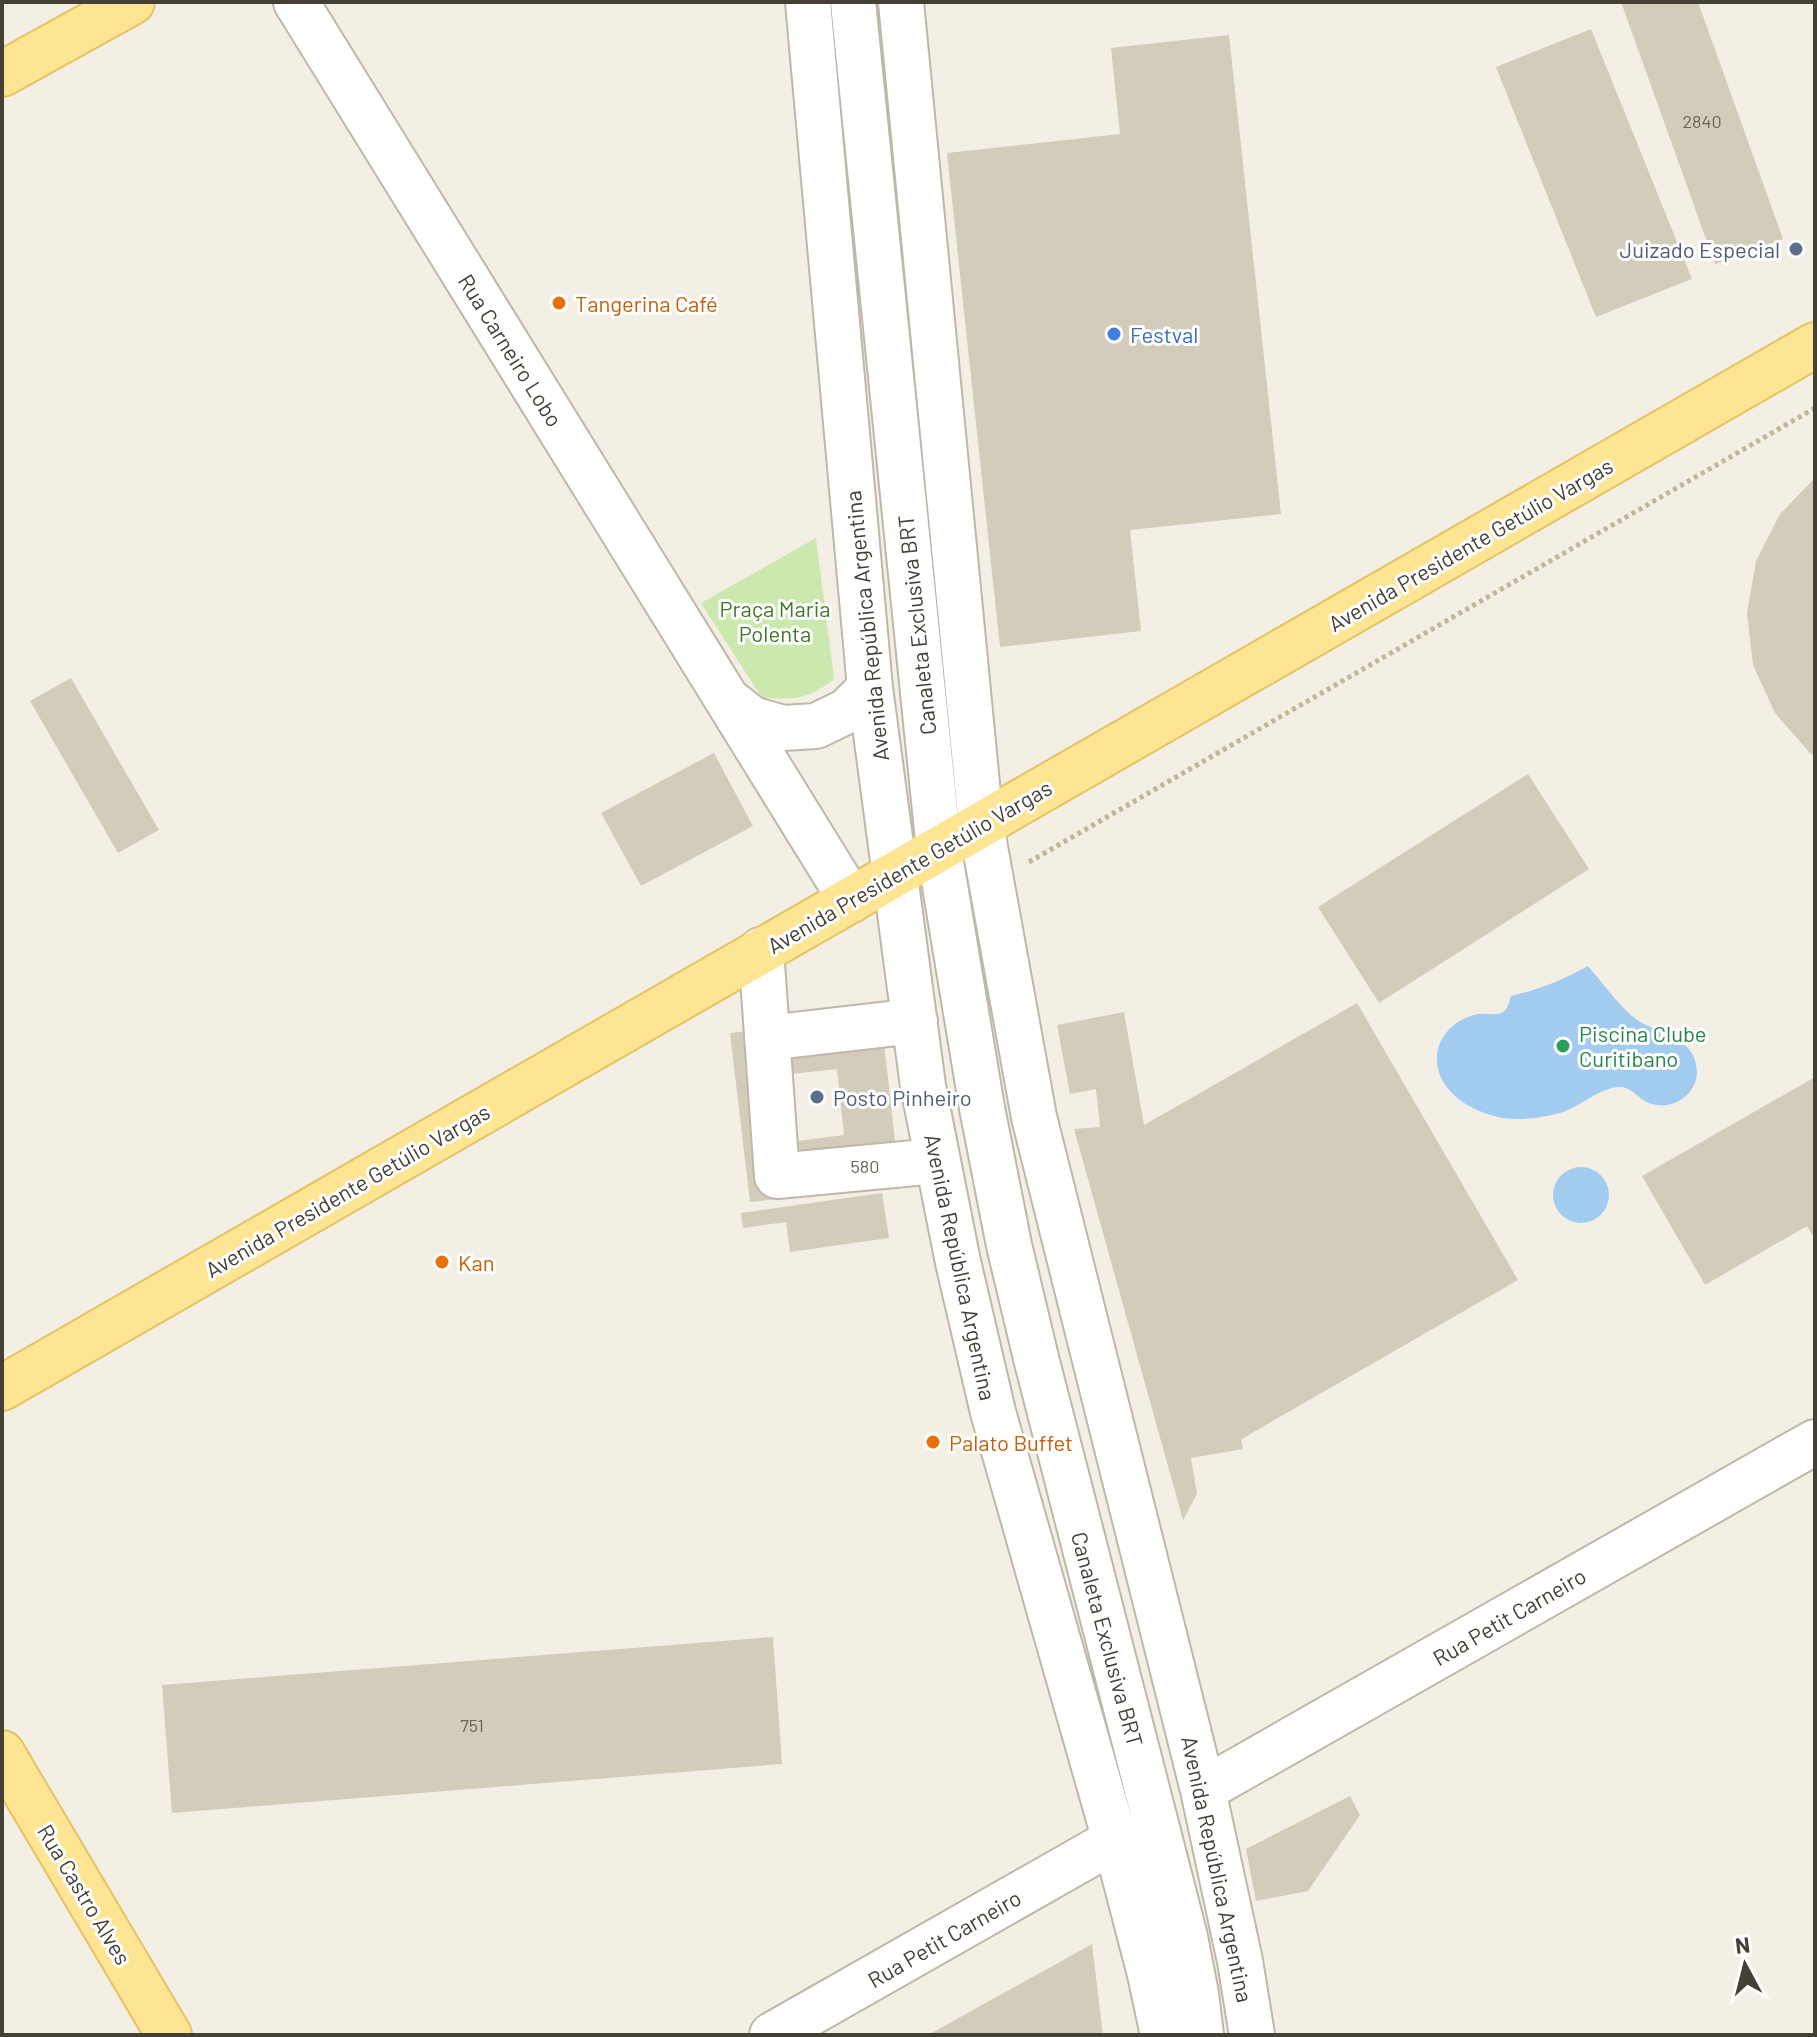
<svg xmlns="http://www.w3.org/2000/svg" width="1817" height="2037" viewBox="0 0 1817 2037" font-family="Barlow,sans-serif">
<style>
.green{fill:#cbe8ae}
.water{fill:#a1ccf0}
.building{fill:#d4ccbb;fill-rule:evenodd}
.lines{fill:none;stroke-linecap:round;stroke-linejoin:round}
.minor-casing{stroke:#beb8a8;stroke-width:48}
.major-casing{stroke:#e4c362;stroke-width:48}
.path{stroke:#c0b499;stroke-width:5;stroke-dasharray:4 4;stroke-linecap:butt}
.minor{stroke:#fff;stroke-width:44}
.major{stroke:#fee593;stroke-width:44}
.service-dot{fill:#5c6f8a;stroke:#fff;stroke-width:3}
.food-dot{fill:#e8710a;stroke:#fff;stroke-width:3}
.shop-dot{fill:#3f7fe0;stroke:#fff;stroke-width:3}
.leisure-dot{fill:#2e9e5b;stroke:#fff;stroke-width:3}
.labels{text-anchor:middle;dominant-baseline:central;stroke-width:6;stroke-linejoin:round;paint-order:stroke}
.number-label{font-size:18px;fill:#696356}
.service-label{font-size:22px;fill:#4e5e75;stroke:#fff;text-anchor:end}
.food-label{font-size:22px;fill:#c56008;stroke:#fff;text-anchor:start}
.shop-label{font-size:22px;fill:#366cbe;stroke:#fff;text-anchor:start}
.street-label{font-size:22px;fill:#454035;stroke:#fff}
.park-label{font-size:22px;fill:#427728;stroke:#fff}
.leisure-label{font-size:22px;fill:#27864d;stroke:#fff;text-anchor:start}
</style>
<rect width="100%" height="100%" fill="#f3efe5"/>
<path class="green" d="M816 538 834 679C808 700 795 699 762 698L701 603Z"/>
<path class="water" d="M1588 966C1602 982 1616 1002 1632 1016 1655 1036 1696 1034 1697 1072 1697 1095 1671 1112 1649 1103 1636 1098 1631 1083 1612 1088 1595 1092 1580 1106 1563 1112 1545 1117 1522 1121 1503 1118 1473 1113 1436 1092 1437 1058 1437 1035 1458 1017 1479 1014 1487 1013 1497 1016 1503 1012 1509 1008 1509 1001 1511 996 1540 989 1561 981 1588 966Z
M1553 1195a28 28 0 1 1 56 0a28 28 0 1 1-56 0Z"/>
<path class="building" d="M1621 2H1698L1783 239 1715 264Z
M1591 29 1692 279 1596 317 1496 67Z
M1229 35 1281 514 1130 530 1141 631 1000 647 947 153 1120 134 1111 48Z
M1815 478V756L1810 753 1775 713 1753 665 1747 613 1756 561 1780 514Z
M71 678 159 830 118 853 30 701Z
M714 753 753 826 641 886 601 813Z
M1528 774 1589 869 1379 1003 1318 907Z
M1357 1003 1518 1280 1257 1430 1241 1440 1243 1449 1191 1458 1197 1494 1183 1520 1074 1129 1100 1127 1096 1089 1070 1094 1057 1025 1124 1012 1144 1125Z
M881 1016 900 1185 750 1202 730 1033ZM837 1069 844 1135 798 1141 791 1074Z
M1815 1077V1240L1807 1226 1705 1285 1642 1176Z
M882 1193 889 1238 790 1252 786 1222 743 1228 741 1213Z
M773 1637 782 1764 172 1813 162 1685Z
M1350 1796 1360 1815 1308 1891 1256 1901 1246 1849Z
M1092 1944 1103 2035H928Z"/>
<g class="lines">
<g class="minor-casing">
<path id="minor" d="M296 2 851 900
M808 2 870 688 923 1086 958 1262 993 1412 1115 1840 1150 1974 1163 2035
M853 2 939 850 982 1108 1009 1245 1036 1358 1185 1937 1196 1994 1201 2035
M901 2 981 825 1034 1117 1203 1790 1240 1961 1252 2035
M729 701 752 719 783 728 816 726 847 711 870 688
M761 950 777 1176 936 1161
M767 1038 915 1021
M1203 1790 1815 1442
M772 2035 1115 1840"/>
</g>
<g class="major-casing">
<path id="major" d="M2 74 132 2
M2 1388 1815 345
M2 1753 169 2035"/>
</g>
<path class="path" d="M1029 862 1815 408"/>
<use href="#minor" class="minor"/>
<use href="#major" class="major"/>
</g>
<g class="service-dot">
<circle cx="1796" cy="249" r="8"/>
<circle cx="817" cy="1097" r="8"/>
</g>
<g class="food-dot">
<circle cx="559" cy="303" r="8"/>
<circle cx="442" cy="1262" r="8"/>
<circle cx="933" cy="1442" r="8"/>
</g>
<circle class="shop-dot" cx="1114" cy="334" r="8"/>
<circle class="leisure-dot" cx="1563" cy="1046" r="8"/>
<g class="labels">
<g class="number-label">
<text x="1702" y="121">2840</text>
<text x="865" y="1166">580</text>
<text x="472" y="1725">751</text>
</g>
<g class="service-label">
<text x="1780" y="249">Juizado Especial</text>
<text x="833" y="1097" text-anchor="start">Posto Pinheiro</text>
</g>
<g class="food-label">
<text x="575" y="303">Tangerina Café</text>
<text x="458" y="1262">Kan</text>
<text x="949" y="1442">Palato Buffet</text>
</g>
<g class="shop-label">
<text x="1130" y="334">Festval</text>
</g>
<g class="street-label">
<text transform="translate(511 350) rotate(58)">Rua Carneiro Lobo</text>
<text transform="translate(1470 544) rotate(-30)">Avenida Presidente Getúlio Vargas</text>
<text transform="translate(916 625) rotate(-96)">Canaleta Exclusiva BRT</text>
<text transform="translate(866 626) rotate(-96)">Avenida República Argentina</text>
<text transform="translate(909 866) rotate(-30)">Avenida Presidente Getúlio Vargas</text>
<text transform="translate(347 1190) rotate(-30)">Avenida Presidente Getúlio Vargas</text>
<text transform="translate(961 1267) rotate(78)">Avenida República Argentina</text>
<text transform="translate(1509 1616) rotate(-30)">Rua Petit Carneiro</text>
<text transform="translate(1108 1639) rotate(75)">Canaleta Exclusiva BRT</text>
<text transform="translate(1218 1869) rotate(78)">Avenida República Argentina</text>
<text transform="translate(85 1894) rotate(59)">Rua Castro Alves</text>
<text transform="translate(944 1938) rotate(-30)">Rua Petit Carneiro</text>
</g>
<g class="park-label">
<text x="775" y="608">Praça Maria<tspan x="775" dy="25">Polenta</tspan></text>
</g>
<g class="leisure-label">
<text x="1579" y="1033">Piscina Clube<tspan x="1579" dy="25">Curitibano</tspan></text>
</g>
</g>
<rect width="1817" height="2037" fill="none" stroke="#454035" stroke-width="8"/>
<g transform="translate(1745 1965) rotate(353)" stroke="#ffffff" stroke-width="6" paint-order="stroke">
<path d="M0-6L14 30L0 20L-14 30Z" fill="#454035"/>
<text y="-12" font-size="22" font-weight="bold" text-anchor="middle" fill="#454035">N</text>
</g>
</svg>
